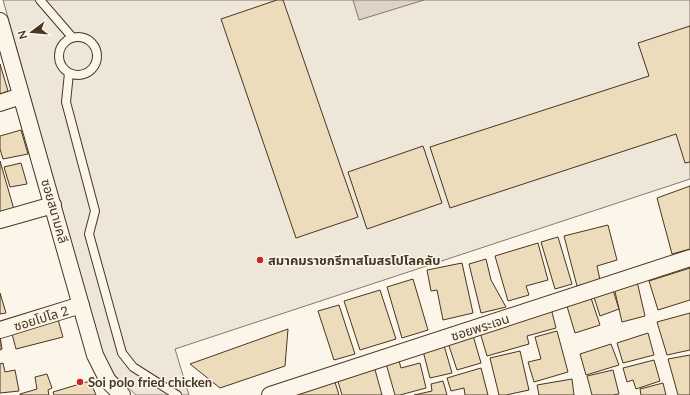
<svg xmlns="http://www.w3.org/2000/svg" width="690" height="395" viewBox="0 0 690 395" font-family="Lato,'Noto Sans Thai',sans-serif">
<style>
.green{fill:#ede6d9;stroke:#887966}
.water{fill:#dcd4c6;stroke:#887966}
.building{fill:#ecdcbc;stroke:#4a3520}
.lines{fill:none;stroke-linecap:round;stroke-linejoin:round}
.service-casing{stroke:#4a3520;stroke-width:10}
.minor-casing{stroke:#4a3520;stroke-width:18}
.service{stroke:#fbf6e9;stroke-width:8}
.minor{stroke:#fbf6e9;stroke-width:16}
.poi-dot{fill:#c62828;stroke:#fbf6e9;stroke-width:1.5}
.labels{text-anchor:middle;dominant-baseline:central;stroke-width:3;stroke-linejoin:round;paint-order:stroke}
.street-label{font-size:13px;fill:#4a3520;stroke:#fbf6e9}
.poi-label{font-size:13px;font-weight:bold;fill:#4a3520;stroke:#fbf6e9;text-anchor:start}
</style>
<rect width="100%" height="100%" fill="#fbf6e9"/>
<path class="green" d="M3 0H690V179L175 349 189 395H136L106 367Z"/>
<path class="water" d="M353 0H424L359 20Z"/>
<path class="building" d="M277 0H283L358 217 296 238 221 19Z
M690 26V162L685 163 676 134 450 208 430 147 649 76 638 43Z
M0 64 8 91 0 94Z
M21 130 28 154 3 159 0 149V136Z
M423 146 442 203 367 229 348 172Z
M0 161 15 213 0 216Z
M21 163 27 184 10 187 4 167Z
M690 186V249L672 254 657 198Z
M608 225 617 260 597 266 600 280 577 286 564 236Z
M558 237 572 284 555 289 541 242Z
M538 243 548 280 526 286 529 295 508 301 495 256Z
M486 259 491 280 506 307 481 313 469 264Z
M462 263 473 313 443 320 437 290 431 291 427 270Z
M690 268V300L658 310 649 281Z
M636 277 645 316 622 322 613 283Z
M413 279 428 330 402 338 387 287Z
M612 287 619 309 600 316 593 294Z
M380 290 396 339 360 350 344 301Z
M0 293 6 313 0 314Z
M590 295 600 325 575 333 566 303Z
M339 305 355 354 334 360 318 311Z
M551 308 556 328 527 336 529 344 487 356 479 329Z
M690 313V350L667 355 657 322Z
M57 316 63 337 16 349 11 330Z
M288 329 285 366 220 388 190 364Z
M557 331 568 372 534 382 528 362 541 359 535 337Z
M472 332 481 363 457 370 447 340Z
M648 333 654 355 623 363 617 343Z
M0 336 2 349 0 350Z
M443 342 452 373 430 378 422 347Z
M611 344 619 365 586 375 580 354Z
M520 351 529 390 506 395H499L490 358Z
M690 355V395H678L668 359Z
M398 357 401 368 420 363 426 388 400 395H395L385 360Z
M654 360 660 381 636 389 633 380 627 382 623 368Z
M3 363 5 372 15 370 19 391 0 393V364Z
M374 366 382 395H342L337 378Z
M481 368 488 395H465L464 388 451 391 447 378Z
M613 370 619 394 613 395H592L587 376Z
M47 374 52 388 48 390 49 395H20V394L37 389 35 377Z
M334 379 339 395H297L296 391Z
M572 379 574 395H539L537 385Z
M90 381 96 395H54L53 392Z
M443 381 447 395H414L432 391 431 384Z
M663 383 666 395H641L640 389Z"/>
<g class="lines">
<g class="service-casing">
<path id="service" d="M40 0 72 37
M59 56a19 19 0 1 1 38 0a19 19 0 1 1-38 0Z
M69 73 66 102 95 211 89 234 122 353 133 367 177 395"/>
</g>
<g class="minor-casing">
<path id="minor" d="M0 21 95 355 108 381 122 395
M0 103 21 96
M0 220 53 205
M0 330 81 305
M270 395 690 258"/>
</g>
<use href="#service" class="service"/>
<use href="#minor" class="minor"/>
</g>
<g class="poi-dot">
<circle cx="260" cy="260" r="4"/>
<circle cx="80" cy="382" r="4"/>
</g>
<g class="labels">
<g class="street-label">
<text transform="translate(55 211) rotate(74)">ซอยสนามคลี</text>
<text transform="translate(41 318) rotate(-17)">ซอยโปโล 2</text>
<text transform="translate(480 327) rotate(-18)">ซอยพระเจน</text>
</g>
<g class="poi-label">
<text x="268" y="260">สมาคมราชกรีฑาสโมสรโปโลคลับ</text>
<text x="88" y="382">Soi polo fried chicken</text>
</g>
</g>
<g transform="translate(32 32) rotate(254)" stroke="#fbf6e9" stroke-width="3" paint-order="stroke">
<path d="M0-3L7 15L0 10L-7 15Z" fill="#4a3520"/>
<text y="-6" font-size="11" font-weight="bold" text-anchor="middle" fill="#4a3520">N</text>
</g>
</svg>
